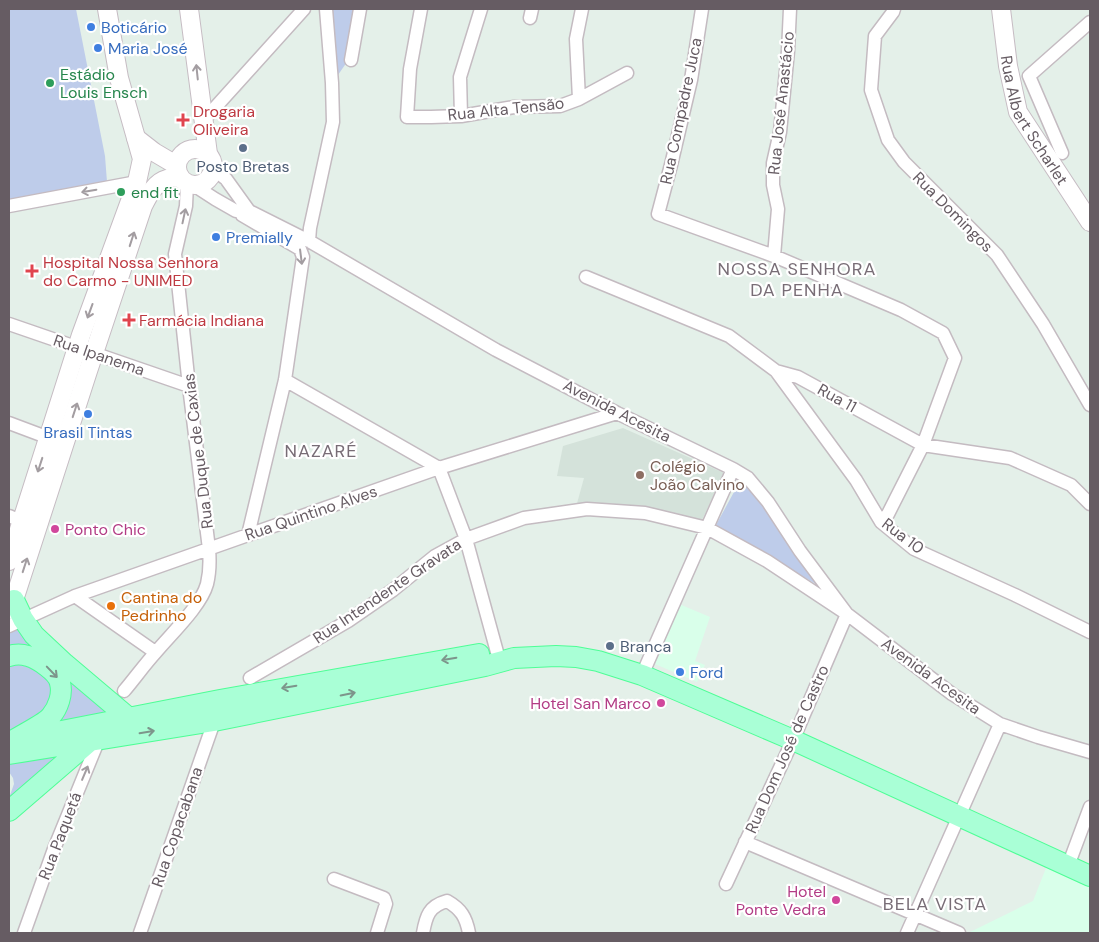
<svg xmlns="http://www.w3.org/2000/svg" width="1099" height="942" viewBox="0 0 1099 942" font-family="'DM Sans',sans-serif">
<style>
.commercial{fill:#d9ffea}
.education{fill:#d4e2da}
.green{fill:#beccea}
.lines{fill:none;stroke-linecap:round;stroke-linejoin:round}
.street-casing{stroke:#c4bbc1;stroke-width:15}
.secondary-casing{stroke:#c6bcc3;stroke-width:20}
.primary-casing{stroke:#4efe96;stroke-width:22}
.street{stroke:#fff;stroke-width:12}
.secondary{stroke:#fff;stroke-width:18}
.primary{stroke:#a9ffd6;stroke-width:20}
.oneway{stroke:#a39da1}
.oneway2{stroke:#7d958b}
.shop-dot{fill:#3f7fe0;stroke:#fff;stroke-width:2}
.leisure-dot{fill:#2e9e5b;stroke:#fff;stroke-width:2}
.health-dot{fill:#e0444e;stroke:#fff;stroke-width:2}
.service-dot{fill:#5c6f8a;stroke:#fff;stroke-width:2}
.education-dot{fill:#8d6e63;stroke:#fff;stroke-width:2}
.hotel-dot{fill:#d1479c;stroke:#fff;stroke-width:2}
.food-dot{fill:#e8710a;stroke:#fff;stroke-width:2}
.labels{text-anchor:middle;dominant-baseline:central;stroke-width:4.5;stroke-linejoin:round;paint-order:stroke}
.shop-label{font-size:16px;fill:#366cbe;stroke:#fff;text-anchor:start}
.leisure-label{font-size:16px;fill:#27864d;stroke:#fff;text-anchor:start}
.street-label{font-size:16px;fill:#665c63;stroke:#fff}
.health-label{font-size:16px;fill:#be3a42;stroke:#fff;text-anchor:start}
.service-label{font-size:16px;fill:#4e5e75;stroke:#fff}
.education-label{font-size:16px;fill:#785e54;stroke:#fff;text-anchor:start}
.hotel-label{font-size:16px;fill:#b23c85;stroke:#fff;text-anchor:end}
.food-label{font-size:16px;fill:#c56008;stroke:#fff;text-anchor:start}
.neighbourhood-label{font-size:18px;letter-spacing:1px;fill:#786d76;stroke:#fff}
</style>
<rect width="100%" height="100%" fill="#e4f0e9"/>
<path class="commercial" d="M679 604 710 617 695 661 705 665 697 682 655 664Z
M1048 863 1090 883V933H968L1033 901Z"/>
<path class="education" d="M623 428 724 473 702 520 650 509 576 507 584 478 557 476 563 446Z"/>
<path class="green" d="M9 9H76L105 156 107 182 9 203Z
M330 9H357L347 62 331 85Z
M740 481 763 502 821 587 716 525Z
M22 623 119 717 45 730 63 682 9 649V629Z
M21 661C33 668 51 675 51 691 51 697 49 705 48 711L28 727 9 731V662Z
M74 745 9 798 14 784 13 778 9 772V755Z"/>
<g class="lines">
<g class="street-casing">
<path id="street" d="M421 9 410 69 407 117H431L461 116 514 107 560 106 579 99 627 73
M702 9 691 80 671 165 658 214 774 256 901 310 943 333 955 358 923 445 888 514 881 522
M894 9 893 12 875 36 871 90 888 140 904 162 997 255 1043 324 1090 405
M530 18 532 9
M351 60 360 9
M579 99 576 39 582 9
M461 116 460 77 481 9
M203 121 304 9
M1062 153 1029 76 1090 22
M214 170 226 179 249 211
M195 186 215 199 236 211H249L309 241 496 350 617 413 733 469 748 478 768 502 800 551 847 614 952 694 1000 724 1038 737 1090 752
M9 206 137 182
M242 215 300 249 303 257 285 380 248 535
M309 241 310 228 333 122 332 83 326 9
M774 256 778 209 773 185V163L780 132 788 51 790 9
M586 277 729 336 776 371 798 377 923 445 1010 458 1071 485 1090 504
M9 324 189 386
M776 371 856 480 881 522 914 549 1015 595 1090 632
M285 380 439 468 466 539 500 663
M9 423 49 438
M9 516 21 521
M75 596 155 652
M9 626 75 596 248 535 439 468 617 413
M642 675 733 469
M250 678 348 621 393 590 435 556 466 539 524 518 587 509 645 513 707 528 767 561 847 614 793 740 726 884
M124 691C135 678 145 664 156 652 171 634 201 606 207 584 210 572 210 561 209 549L189 386 175 254 186 206 187 183
M745 842 959 933
M1068 866 1090 807
M334 879 384 898 386 904 377 933
M24 933 54 849 99 739
M140 933 216 716
M423 933C426 916 429 906 447 901 461 909 466 917 469 933
M907 933 1000 724"/>
</g>
<g class="secondary-casing">
<g id="secondary">
<path d="M189 9 208 154"/>
<path id="s1" d="M1001 9 1008 66 1018 112 1090 222"/>
<path d="M136 138 154 152 176 165"/>
<circle cx="195" cy="167" r="18"/>
<path d="M9 561 81 335 137 182 142 159 119 78 107 9"/>
<path d="M9 610 14 600 88 371 143 206C148 196 155 182 167 179 171 177 176 177 180 177"/>
</g>
</g>
<g class="primary-casing">
<path id="primary" d="M14 600 23 619 34 635 65 664 130 719
M9 656C15 654 22 654 28 656 38 659 58 672 60 683 63 694 58 708 51 716 46 723 20 736 12 741
M31 737 220 700 479 654
M9 754 214 721 485 666 514 658 556 656 576 657 598 661 642 675 793 740 1090 876
M9 811 89 742"/>
</g>
<use href="#street" class="street"/>
<use href="#secondary" class="secondary"/>
<use href="#primary" class="primary"/>
</g>
<defs><path id="oneway-shaft" d="M-6 0H5M1.5-3L5.5 0L1.5 3" fill="none" stroke-width="1.6" stroke-linecap="round" stroke-linejoin="round" transform="scale(1.25)"/></defs>
<g class="oneway">
<use href="#oneway-shaft" transform="translate(197 72) rotate(-96)"/>
<use href="#oneway-shaft" transform="translate(89 191) rotate(170)"/>
<use href="#oneway-shaft" transform="translate(184 216) rotate(-78)"/>
<use href="#oneway-shaft" transform="translate(132 239) rotate(-72)"/>
<use href="#oneway-shaft" transform="translate(301 257) rotate(83)"/>
<use href="#oneway-shaft" transform="translate(90 311) rotate(110)"/>
<use href="#oneway-shaft" transform="translate(75 410) rotate(-72)"/>
<use href="#oneway-shaft" transform="translate(40 465) rotate(108)"/>
<use href="#oneway-shaft" transform="translate(25 565) rotate(-72)"/>
<use href="#oneway-shaft" transform="translate(85 773) rotate(-67)"/>
</g>
<g class="oneway2">
<use href="#oneway-shaft" transform="translate(449 659) rotate(170)"/>
<use href="#oneway-shaft" transform="translate(52 672) rotate(46)"/>
<use href="#oneway-shaft" transform="translate(289 687) rotate(170)"/>
<use href="#oneway-shaft" transform="translate(348 694) rotate(-12)"/>
<use href="#oneway-shaft" transform="translate(147 732) rotate(-9)"/>
</g>
<g class="shop-dot">
<circle cx="91" cy="27" r="5"/>
<circle cx="98" cy="48" r="5"/>
<circle cx="216" cy="237" r="5"/>
<circle cx="88" cy="414" r="5"/>
<circle cx="680" cy="672" r="5"/>
</g>
<g class="leisure-dot">
<circle cx="50" cy="83" r="5"/>
<circle cx="121" cy="192" r="5"/>
</g>
<g class="health-dot">
<path d="M180.5 112.5h5v5h5v5h-5v5h-5v-5h-5v-5h5z"/>
<path d="M29.5 263.5h5v5h5v5h-5v5h-5v-5h-5v-5h5z"/>
<path d="M126.5 312.5h5v5h5v5h-5v5h-5v-5h-5v-5h5z"/>
</g>
<g class="service-dot">
<circle cx="243" cy="148" r="5"/>
<circle cx="610" cy="646" r="5"/>
</g>
<circle class="education-dot" cx="640" cy="475" r="5"/>
<g class="hotel-dot">
<circle cx="55" cy="529" r="5"/>
<circle cx="661" cy="703" r="5"/>
<circle cx="836" cy="900" r="5"/>
</g>
<circle class="food-dot" cx="111" cy="606" r="5"/>
<g class="labels">
<g class="shop-label">
<text x="101" y="27">Boticário</text>
<text x="108" y="48">Maria José</text>
<text x="226" y="237">Premially</text>
<text x="88" y="432" text-anchor="middle">Brasil Tintas</text>
<text x="690" y="672">Ford</text>
</g>
<g class="leisure-label">
<text x="60" y="74">Estádio<tspan x="60" dy="18">Louis Ensch</tspan></text>
<text x="131" y="192">end fit</text>
</g>
<g class="street-label">
<text transform="translate(781 103) rotate(-84)">Rua José Anastácio</text>
<text transform="translate(506 109) rotate(-6)">Rua Alta Tensão</text>
<text transform="translate(681 111) rotate(-78)">Rua Compadre Juca</text>
<text stroke="none"><textPath href="#s1" startOffset="118">Rua Albert Scharlet</textPath></text>
<text transform="translate(953 212) rotate(45)">Rua Domingos</text>
<text transform="translate(99 355) rotate(19)">Rua Ipanema</text>
<text transform="translate(837 398) rotate(29)">Rua 11</text>
<text transform="translate(617 411) rotate(27)">Avenida Acesita</text>
<text transform="translate(198 451) rotate(-97)">Rua Duque de Caxias</text>
<text transform="translate(311 513) rotate(-19)">Rua Quintino Alves</text>
<text transform="translate(903 536) rotate(37)">Rua 10</text>
<text transform="translate(387 591) rotate(-34)">Rua Intendente Gravata</text>
<text transform="translate(931 676) rotate(36)">Avenida Acesita</text>
<text transform="translate(787 749) rotate(-66)">Rua Dom José de Castro</text>
<text transform="translate(177 827) rotate(-71)">Rua Copacabana</text>
<text transform="translate(60 836) rotate(-69)">Rua Paquetá</text>
</g>
<g class="health-label">
<text x="193" y="111">Drogaria<tspan x="193" dy="18">Oliveira</tspan></text>
<text x="43" y="262">Hospital Nossa Senhora<tspan x="43" dy="18">do Carmo - UNIMED</tspan></text>
<text x="139" y="320">Farmácia Indiana</text>
</g>
<g class="service-label">
<text x="243" y="166">Posto Bretas</text>
<text x="620" y="646" text-anchor="start">Branca</text>
</g>
<g class="education-label">
<text x="650" y="466">Colégio<tspan x="650" dy="18">João Calvino</tspan></text>
</g>
<g class="hotel-label">
<text x="65" y="529" text-anchor="start">Ponto Chic</text>
<text x="651" y="703">Hotel San Marco</text>
<text x="826" y="891">Hotel<tspan x="826" dy="18">Ponte Vedra</tspan></text>
</g>
<g class="food-label">
<text x="121" y="597">Cantina do<tspan x="121" dy="18">Pedrinho</tspan></text>
</g>
<g class="neighbourhood-label">
<text x="797" y="269">NOSSA SENHORA<tspan x="797" dy="21">DA PENHA</tspan></text>
<text x="321" y="451">NAZARÉ</text>
<text x="935" y="904">BELA VISTA</text>
</g>
</g>
<rect width="1099" height="942" fill="none" stroke="#665c63" stroke-width="20"/>
</svg>
